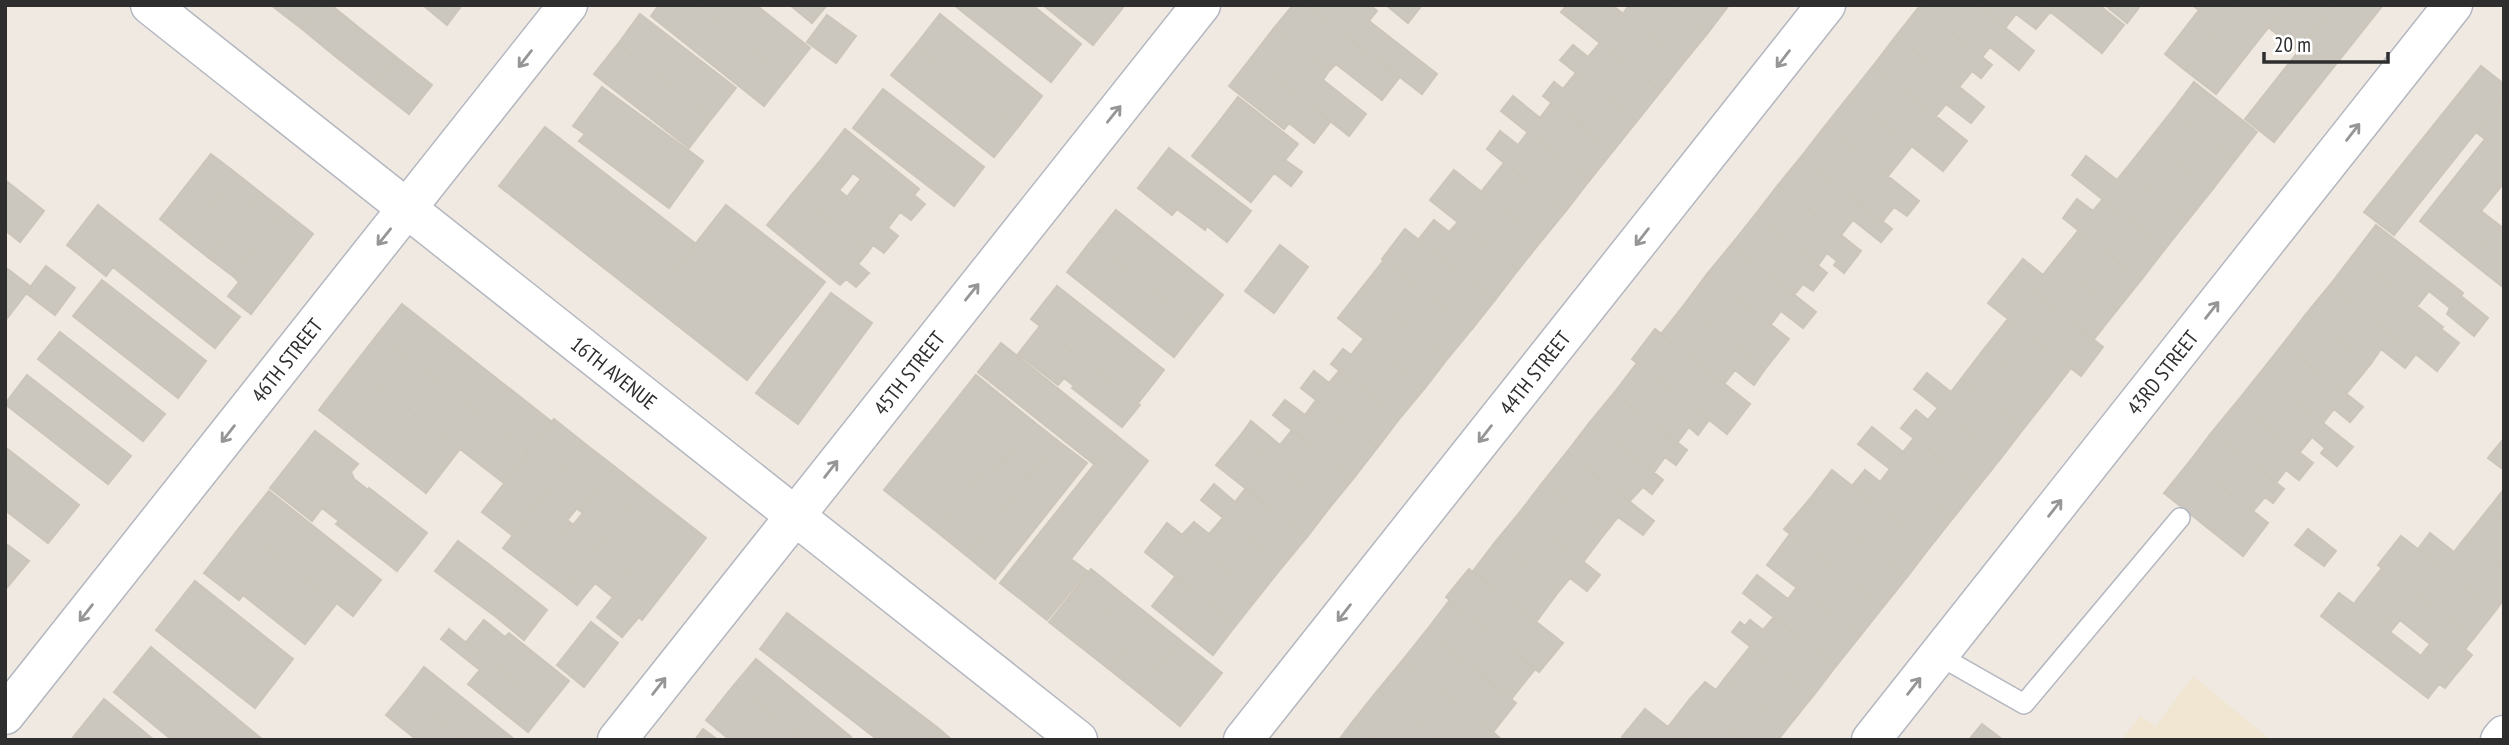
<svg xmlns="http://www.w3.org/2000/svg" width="2509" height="745" viewBox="0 0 2509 745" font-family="'PT Sans Narrow',sans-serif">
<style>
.education{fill:#f0e6d1}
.building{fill:#cbc7bf;stroke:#cbc5ba;stroke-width:2}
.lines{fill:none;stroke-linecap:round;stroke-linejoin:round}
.service-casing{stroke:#b4b7c1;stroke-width:22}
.minor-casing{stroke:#b4b7c1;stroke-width:41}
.service{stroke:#fff;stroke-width:19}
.minor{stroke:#fff;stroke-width:38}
.oneway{stroke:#969696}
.labels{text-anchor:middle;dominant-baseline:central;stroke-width:6;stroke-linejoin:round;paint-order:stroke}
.street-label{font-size:21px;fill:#2e2e2e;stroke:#fff}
</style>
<rect width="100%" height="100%" fill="#efe9e1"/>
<path class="education" d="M2193 676 2271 740H2122L2140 716 2156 726Z"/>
<path class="building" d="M271 5H319L301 28Z
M319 5H331L358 27 335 56 301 28Z
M423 5H462L447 25Z
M659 5H696L787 77 764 106 651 16Z
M696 5H756L810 48 787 77Z
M790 5H827L812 23Z
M954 5H1032L1081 44 1051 82Z
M1043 5H1125L1093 45Z
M1293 5H1306L1399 78 1382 100 1336 64 1329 71 1274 28Z
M1306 5H1370L1377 11 1369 21 1437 74 1422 94Z
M1386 5H1422L1408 23Z
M1567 5H1612L1684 62 1661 91 1561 12Z
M1629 5H1671L1707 34 1684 62 1623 14Z
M1671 5H1729L1707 34Z
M1921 5H1977L2034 51 2019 70 1990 47 1982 57 1919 7Z
M1977 5H2042L2050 12 2036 29 2016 14 2005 28Z
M2042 5H2099L2124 25 2102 53Z
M2105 5H2141L2127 23Z
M2192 5H2236L2185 70 2165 54 2199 10Z
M2236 5H2286L2216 94 2185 70Z
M2286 5H2335L2299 51 2268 27Z
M2335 5H2383L2274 142 2245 119Z
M1919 7 1992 65 1981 78 1972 71 1959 87 1896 36Z
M640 14 736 88 712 118 618 44Z
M940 14 1042 96 1018 127 915 46Z
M827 15 856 36 836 63 807 42Z
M358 27 396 57 373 86 335 56Z
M1274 28 1329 71 1323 80 1366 114 1349 136 1251 58Z
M1896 36 1984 107 1971 123 1946 104 1936 116 1873 66Z
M1600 43 1661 91 1637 121 1560 60 1573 45 1588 57Z
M618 44 712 118 689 148 594 74Z
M915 46 1018 127 994 157 891 75Z
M396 57 432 85 409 114 373 86Z
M1251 58 1331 121 1314 143 1289 123 1284 129 1229 86Z
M1873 66 1967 141 1943 171 1849 96Z
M2481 66 2504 84V97L2394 235 2364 212Z
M1576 73 1637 121 1613 151 1543 96 1554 82 1563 89Z
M2194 82 2257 132 2235 160 2172 111Z
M602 87 703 161 669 208 579 141 585 134 573 126Z
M883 89 984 167 954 206 853 128Z
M1513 96 1540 118 1552 102 1613 151 1589 181 1501 111Z
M1849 96 1912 146 1888 176 1825 126Z
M1238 97 1298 144 1285 160 1302 172 1291 186 1215 127Z
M2504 97V183L2481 211 2499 225 2470 261 2420 221 2485 139 2476 132Z
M2172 111 2235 160 2212 190 2149 140Z
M1825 126 1919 201 1907 216 1894 207 1882 222 1801 157Z
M545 127 696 244 649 303 499 186Z
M1215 127 1274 173 1251 202 1192 156Z
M845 129 919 189 914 195 925 204 911 220 900 212 893 221 853 189 861 179 853 173 846 182 820 161Z
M1500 131 1518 145 1528 132 1589 181 1565 212 1487 149Z
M2149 140 2212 190 2188 220 2125 170Z
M1169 148 1251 211 1227 242 1207 226 1205 230 1177 209 1172 215 1138 188Z
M211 154 237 174 185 239 160 219Z
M2086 156 2117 180 2125 170 2188 220 2165 249 2072 175Z
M1801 157 1892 229 1881 242 1853 220 1841 235 1778 185Z
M820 161 846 182 839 190 847 197 853 189 893 221 888 228 898 236 884 253 873 245 868 252 794 192Z
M1504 163 1565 212 1542 240 1481 192Z
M1454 170 1542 240 1518 270 1430 200Z
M237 174 261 193 209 258 185 239Z
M5 180 44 211 20 242 5 230Z
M1778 185 1861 251 1844 273 1834 265 1837 261 1827 253 1818 265 1755 215Z
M794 192 868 252 858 264 869 273 856 287 846 279 840 285 767 225Z
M261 193 284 211 233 276 209 258Z
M2077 199 2093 211 2103 199 2165 249 2141 280 2063 218Z
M98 205 240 317 215 348 113 267 106 276 67 245Z
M726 205 825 282 747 380 649 303Z
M1116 210 1223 295 1198 326 1091 241Z
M284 211 313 234 251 314 228 296 239 282 233 276Z
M1755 215 1827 273 1813 291 1803 284 1794 295 1731 245Z
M1434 220 1449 232 1458 222 1518 270 1495 300 1418 240Z
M2376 225 2463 293 2461 296 2488 318 2474 336 2447 314 2450 308 2429 291 2417 306 2353 255Z
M2499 225 2504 228V288L2470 261Z
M1405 229 1495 300 1472 329 1382 259Z
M2079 230 2141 280 2117 310 2054 261Z
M1091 241 1198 326 1174 357 1067 272Z
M1280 245 1308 267 1274 313 1245 291Z
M1731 245 1816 312 1803 328 1781 311 1771 324 1707 274Z
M2353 255 2443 327 2441 329 2459 343 2437 371 2330 285Z
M2023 259 2043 275 2054 261 2117 310 2094 339 2011 274Z
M1384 260 1472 329 1448 358 1361 289Z
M46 266 75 288 55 315 26 293Z
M5 267 31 287 5 321Z
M1707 274 1789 339 1765 369 1684 305Z
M2011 274 2103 347 2081 376 1988 303Z
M102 280 206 361 178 398 73 316Z
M2330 285 2416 354 2405 368 2381 349 2370 365 2306 314Z
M1057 286 1164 370 1138 403 1031 319Z
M1361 289 1448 358 1425 388 1338 318Z
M831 293 872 323 798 424 756 393Z
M402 304 552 422 529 452 378 334Z
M1684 305 1765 369 1754 385 1735 370 1724 384 1661 334Z
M2306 314 2370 365 2346 394 2283 344Z
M2008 319 2071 368 2047 399 1984 349Z
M1040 326 1140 405 1122 427 1072 388 1074 386 1064 378 1058 385 1018 354Z
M1655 329 1750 404 1727 434 1632 359Z
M60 332 165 414 143 441 38 359Z
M378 334 529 452 504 483 353 366Z
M1364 339 1425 388 1400 418 1331 364 1343 349 1351 355Z
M1001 343 1117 436 1094 464 978 372Z
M2283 344 2363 407 2350 422 2334 409 2323 423 2260 373Z
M1984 349 2047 399 2024 428 1961 379Z
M1637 363 1709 420 1698 435 1689 427 1677 443 1614 393Z
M353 366 460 449 426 493 319 410Z
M1340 370 1400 418 1377 448 1301 388 1314 371 1329 383Z
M1927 373 1951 392 1961 379 2024 428 2001 458 1914 389Z
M2260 373 2353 447 2337 466 2321 453 2325 448 2312 437 2299 453 2236 403Z
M27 375 131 456 108 484 5 404Z
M976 375 1034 422 991 476 984 470 936 531 884 490Z
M1614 393 1687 450 1676 465 1665 457 1654 472 1590 422Z
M1285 400 1305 415 1316 400 1377 448 1353 479 1273 415Z
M2236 403 2313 463 2299 480 2286 470 2276 483 2212 432Z
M1938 408 2001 458 1977 488 1901 428 1916 410 1928 420Z
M554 419 584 443 512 535 482 512Z
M1251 421 1280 445 1292 430 1353 479 1330 507 1240 436Z
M1034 422 1058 441 1029 478 1005 459Z
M1590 422 1663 480 1652 494 1643 487 1629 502 1567 452Z
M1872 427 1903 452 1914 438 1977 488 1953 518 1858 444Z
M315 431 358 464 351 472 354 479 368 490 369 488 427 533 397 571 336 524 339 521 322 508 312 521 270 488Z
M2212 432 2284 489 2273 503 2265 497 2253 511 2190 461Z
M1117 436 1148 461 1071 559 1087 571 1047 620 1000 583Z
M1240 436 1330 507 1307 537 1216 465Z
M2504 438V470L2488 458Z
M1058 441 1087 463 995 579 967 556Z
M584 443 615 467 580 511 577 508 567 520 571 523 533 571 503 548Z
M5 447 79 505 48 543 5 510Z
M1567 452 1654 521 1643 535 1618 517 1606 532 1543 482Z
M1005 459 1029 478 967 556 936 531 984 470 991 476Z
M2190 461 2268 523 2243 556 2164 493Z
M615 467 643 489 562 593 533 571 571 523 573 525 583 513 580 511Z
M1890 469 1953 518 1930 547 1852 486 1865 470 1880 482Z
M1832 470 1930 547 1907 577 1809 500Z
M1543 482 1606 532 1583 562 1520 512Z
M1214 484 1235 502 1246 488 1307 537 1283 566 1201 500Z
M643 489 674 513 610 595 595 583 577 605 562 593Z
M2504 489V518L2490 507Z
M269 491 381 580 353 616 240 527Z
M1809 500 1907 577 1883 607 1784 529Z
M2490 507 2504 518V568L2465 538Z
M1520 512 1600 575 1587 591 1570 578 1559 591 1496 541Z
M674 513 706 538 642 620 639 617 622 637 597 617 613 597 610 595Z
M1223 518 1283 566 1259 596 1182 535 1194 522 1209 534Z
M1167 523 1259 596 1236 625 1145 552Z
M240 527 337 603 305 644 243 595 239 600 204 573Z
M2308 529 2336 551 2324 566 2295 545Z
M2430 533 2454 552 2465 538 2504 568V599L2496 610 2418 549Z
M1790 534 1883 607 1860 636 1767 565Z
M2401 536 2496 610 2474 638 2378 565Z
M458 541 491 566 468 596 435 571Z
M1496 541 1559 591 1536 622 1473 571Z
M5 543 29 561 5 590Z
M491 566 518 587 495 616 468 596Z
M2382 568 2474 638 2465 649 2472 655 2457 673 2426 649 2430 644 2400 620 2395 626 2359 597Z
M1091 569 1122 594 1081 647 1049 622Z
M1469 569 1563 643 1539 672 1446 597Z
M1757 575 1788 599 1797 587 1860 636 1836 666 1743 593Z
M1175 577 1236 625 1213 655 1152 606Z
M195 581 293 659 255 708 156 630Z
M518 587 547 610 524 640 495 616Z
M2339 593 2354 604 2359 597 2395 626 2390 632 2421 656 2426 649 2457 673 2445 688 2439 684 2428 698 2321 616Z
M1122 594 1151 617 1109 669 1081 647Z
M1449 601 1536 668 1512 698 1426 631Z
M787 613 938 728 929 740H878L760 649Z
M1151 617 1180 640 1138 692 1109 669Z
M1774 617 1836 666 1813 696 1732 632 1740 622 1745 626 1750 620 1763 630Z
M484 620 505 637 509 633 569 681 547 708 466 642Z
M591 622 618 643 584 687 557 665Z
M449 629 547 708 528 732 468 684 480 670 441 639Z
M1426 631 1516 703 1493 732 1402 661Z
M1180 640 1222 673 1180 726 1138 692Z
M151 647 263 740H172L114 692Z
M1750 647 1813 696 1788 727 1725 678Z
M756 659 851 737 849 740H803L734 685Z
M1402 661 1493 732 1502 740H1441L1378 690Z
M424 667 515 740H465L405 692Z
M1725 678 1788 727 1778 740H1741L1690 699 1705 682 1716 690Z
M734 685 800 737 803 740H730L706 720Z
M1378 690 1441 740H1379L1354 720Z
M405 692 465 740H417L386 715Z
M104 699 154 740H71Z
M1690 699 1741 740H1684L1668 727Z
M1645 709 1668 727 1684 740H1625L1622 737Z
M1354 720 1379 740H1339Z
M1982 724 2003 740H1969Z
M938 728 952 740H929Z
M703 729 718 740H695Z"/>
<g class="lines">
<g class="service-casing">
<path id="service" d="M1938 655 2024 704 2180 518"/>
</g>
<g class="minor-casing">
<g id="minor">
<path id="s1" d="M150 5 1078 740"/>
<path id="s2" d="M5 715 568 5"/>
<path id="s3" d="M617 740 1201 5"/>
<path id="s4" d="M1243 740 1826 5"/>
<path id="s5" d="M1871 740 2453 5"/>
<path d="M2500 740 2504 735"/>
</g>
</g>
<use href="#service" class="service"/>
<use href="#minor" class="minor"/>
</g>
<defs><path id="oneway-shaft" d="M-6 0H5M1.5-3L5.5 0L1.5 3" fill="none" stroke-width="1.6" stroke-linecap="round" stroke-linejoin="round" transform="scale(1.75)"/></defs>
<g class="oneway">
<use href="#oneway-shaft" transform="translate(525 59) rotate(128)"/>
<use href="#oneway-shaft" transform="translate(1783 59) rotate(128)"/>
<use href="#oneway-shaft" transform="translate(1114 114) rotate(-51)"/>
<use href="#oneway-shaft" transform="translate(2353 132) rotate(-52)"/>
<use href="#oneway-shaft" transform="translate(384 237) rotate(129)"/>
<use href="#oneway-shaft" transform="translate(1642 237) rotate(128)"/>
<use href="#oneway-shaft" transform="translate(972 292) rotate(-51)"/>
<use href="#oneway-shaft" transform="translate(2212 310) rotate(-52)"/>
<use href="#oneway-shaft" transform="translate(228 434) rotate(128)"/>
<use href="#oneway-shaft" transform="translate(1485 434) rotate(128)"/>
<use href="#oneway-shaft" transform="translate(831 469) rotate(-52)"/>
<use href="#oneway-shaft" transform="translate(2055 508) rotate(-52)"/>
<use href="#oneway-shaft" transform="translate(86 613) rotate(128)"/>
<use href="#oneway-shaft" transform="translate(1344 613) rotate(128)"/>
<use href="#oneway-shaft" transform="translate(659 686) rotate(-52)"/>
<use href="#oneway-shaft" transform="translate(1914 686) rotate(-52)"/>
</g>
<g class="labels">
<g class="street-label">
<text stroke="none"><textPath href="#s2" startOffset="453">46TH STREET</textPath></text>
<text stroke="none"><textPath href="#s1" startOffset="592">16TH AVENUE</textPath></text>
<text stroke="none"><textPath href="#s3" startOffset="469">45TH STREET</textPath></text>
<text stroke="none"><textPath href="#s4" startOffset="469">44TH STREET</textPath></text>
<text stroke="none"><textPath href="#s5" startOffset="469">43RD STREET</textPath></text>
</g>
</g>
<rect width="2509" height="745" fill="none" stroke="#2e2e2e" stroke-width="14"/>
<path d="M2264 52v10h124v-10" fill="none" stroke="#2e2e2e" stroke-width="3.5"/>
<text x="2274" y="52" font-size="21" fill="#2e2e2e" stroke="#ffffff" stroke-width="5" paint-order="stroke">20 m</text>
</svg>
